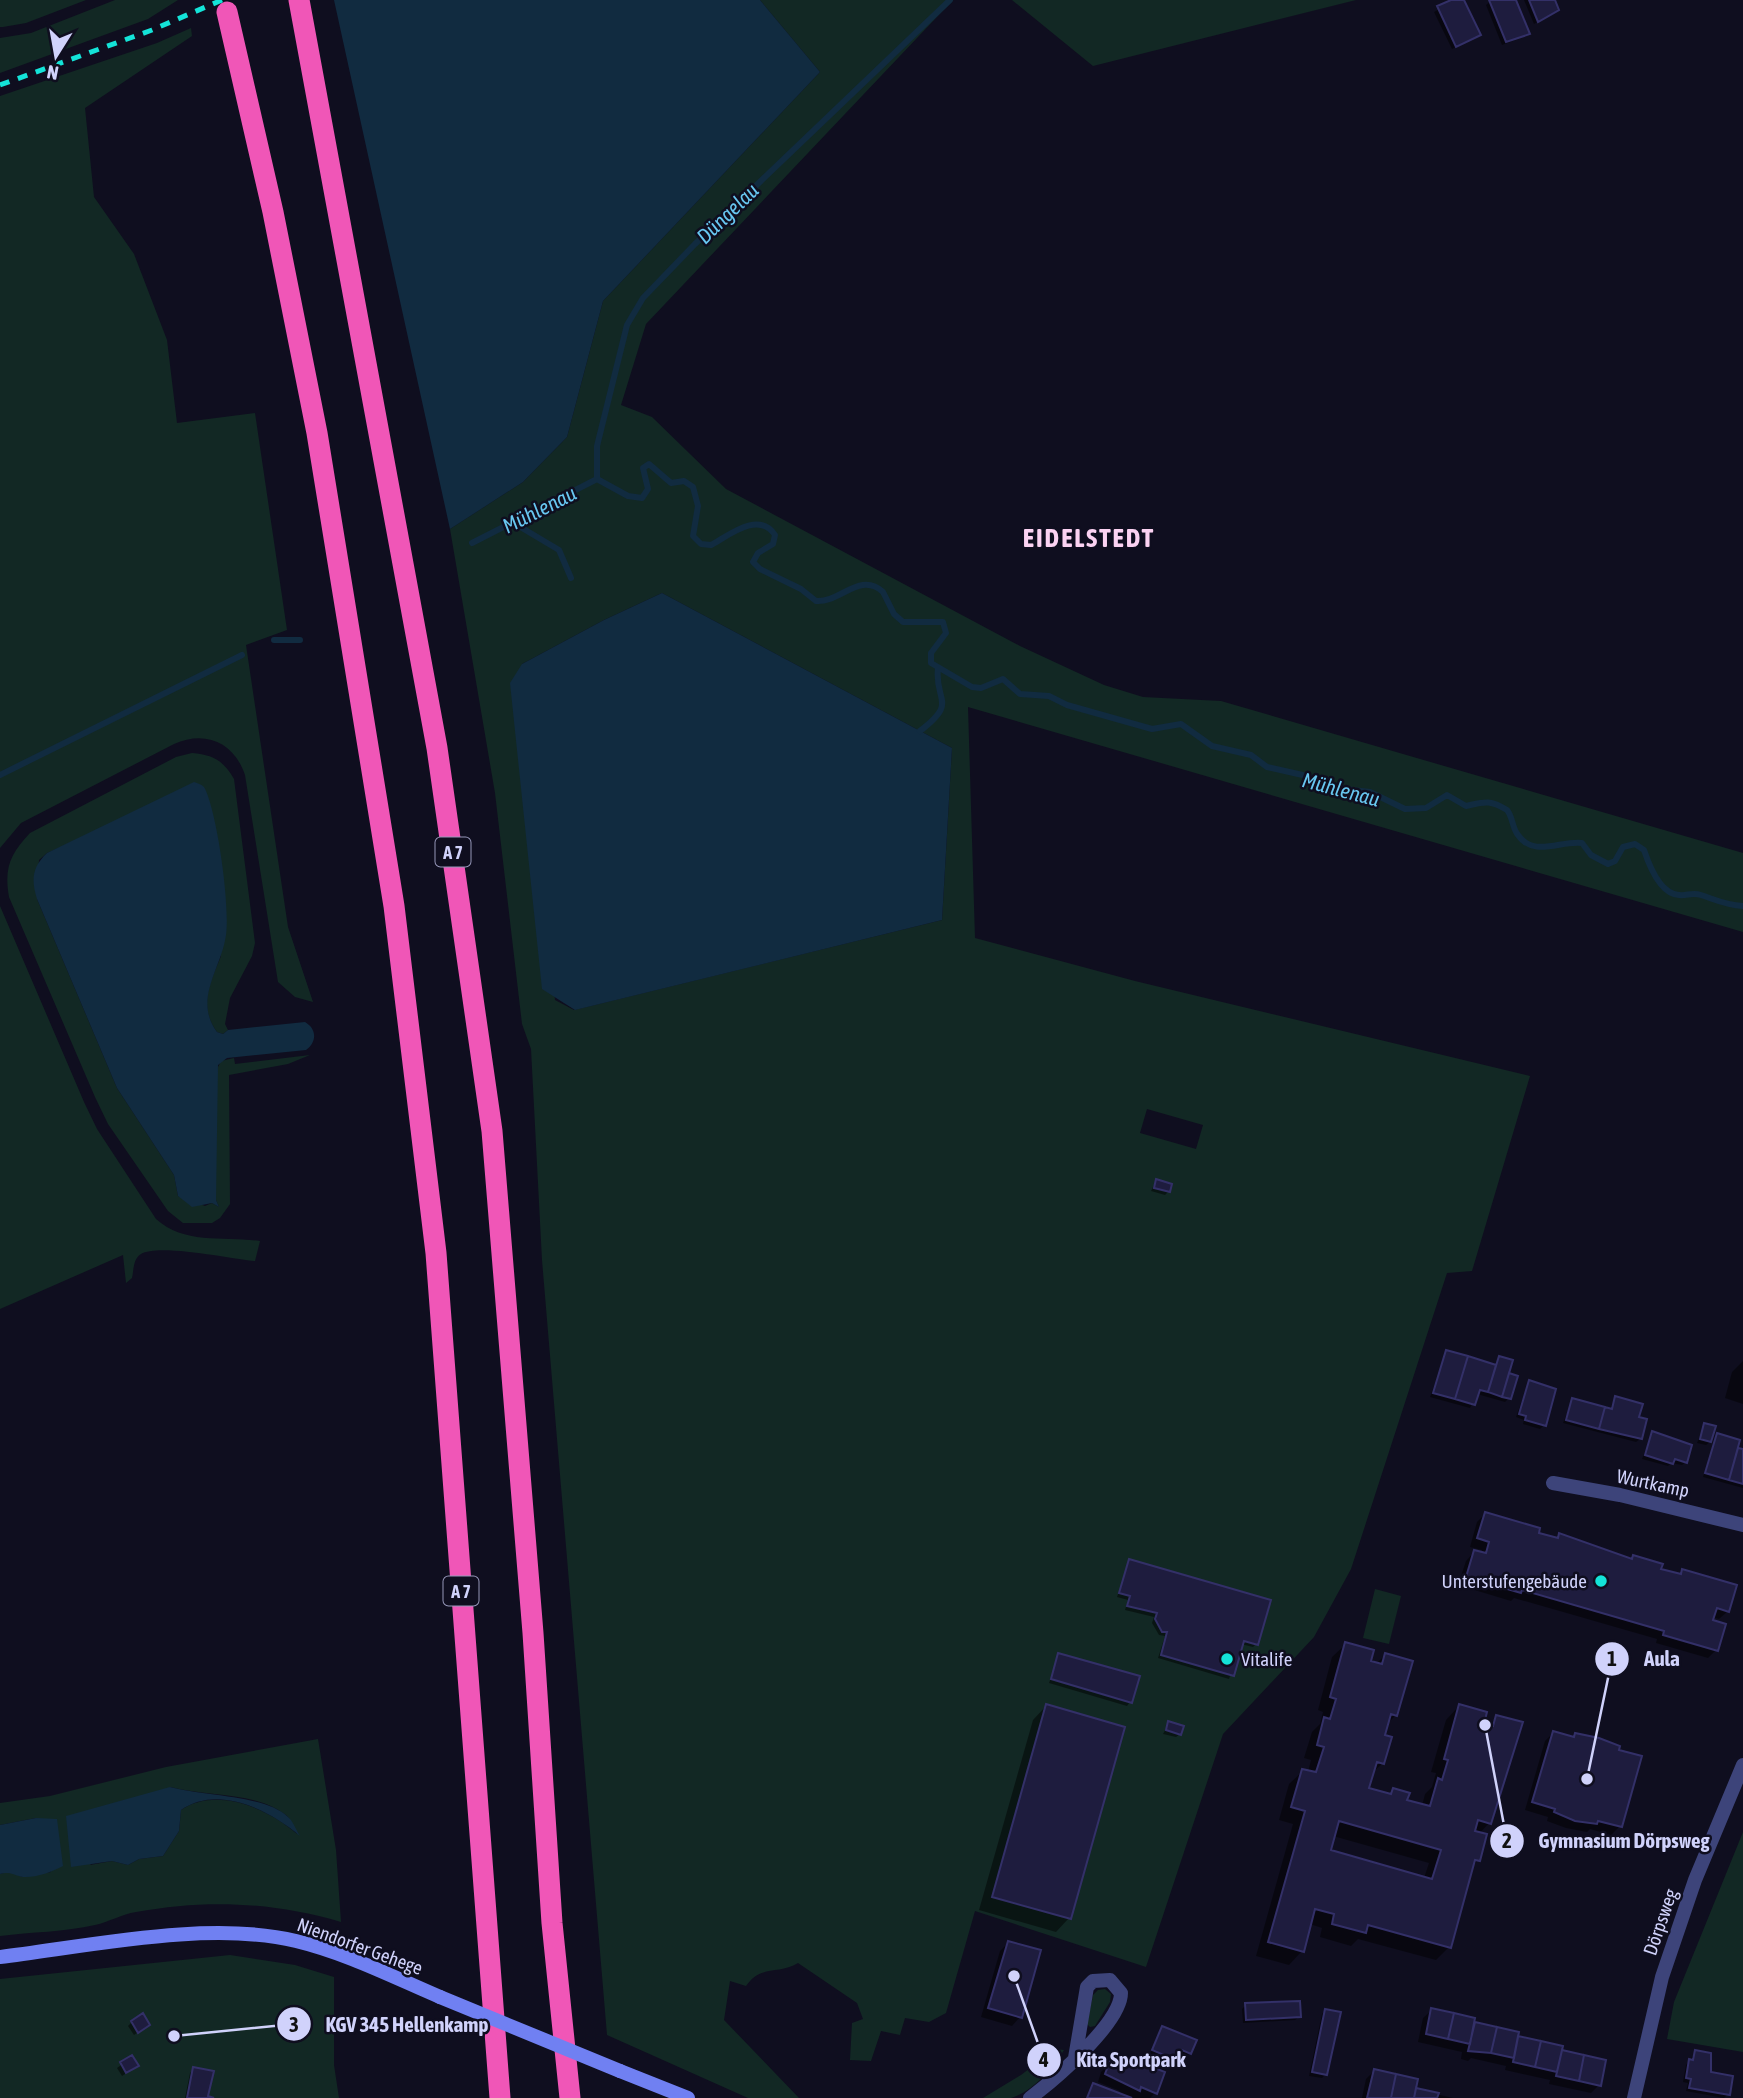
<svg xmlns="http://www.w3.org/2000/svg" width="1743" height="2098" viewBox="0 0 1743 2098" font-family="'Asap Condensed',sans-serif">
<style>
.green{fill:#122824;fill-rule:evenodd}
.water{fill:#112b40}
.shadow{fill:#0007;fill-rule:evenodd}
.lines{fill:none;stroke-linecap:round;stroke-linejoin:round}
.stream{stroke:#112b40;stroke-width:6}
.building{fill:#1e1c3e;stroke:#333068;stroke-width:2;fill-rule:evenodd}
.street{stroke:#3d447a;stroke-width:14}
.secondary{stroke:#7080f2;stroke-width:14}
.highway{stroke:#f056b7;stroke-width:21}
.rail{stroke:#14e3d8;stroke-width:5;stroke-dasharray:10 9;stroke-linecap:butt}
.secondary-bridge{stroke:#7080f2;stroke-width:14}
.poi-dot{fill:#14e3d8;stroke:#0f0e1f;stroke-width:2.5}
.labels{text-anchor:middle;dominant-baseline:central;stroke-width:5;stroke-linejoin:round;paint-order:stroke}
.shield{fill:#0f0e1f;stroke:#9697b9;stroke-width:2}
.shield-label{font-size:18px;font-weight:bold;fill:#d0d2fb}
.street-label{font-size:19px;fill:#d0d2fb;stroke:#0f0e1f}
.poi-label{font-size:19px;fill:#d0d2fb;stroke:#0f0e1f;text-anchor:end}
.water-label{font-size:21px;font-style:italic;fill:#68c7f1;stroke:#0f0e1f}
.district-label{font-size:26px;font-weight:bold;letter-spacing:2px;fill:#fbd2f2;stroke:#0f0e1f}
.leader{fill:none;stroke:#d0d2fb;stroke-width:2.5}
.callout-dot{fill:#d0d2fb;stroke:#0f0e1f;stroke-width:2.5}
.mark-label{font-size:21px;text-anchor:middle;font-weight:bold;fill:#111}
.callout-label{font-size:21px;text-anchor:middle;font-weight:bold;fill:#d0d2fb;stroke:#0f0e1f;stroke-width:5;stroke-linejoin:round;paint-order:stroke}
</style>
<rect width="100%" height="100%" fill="#0f0e1f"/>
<path class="green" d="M0 0H86L26 23 3 27H0Z
M115 0H178L148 19 0 73V38L31 33Z
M760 0H953L646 324 621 405 652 417 726 489 1020 646 1104 685 1143 697 1221 701 1743 853V932L968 707 975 938 1135 981 1530 1076 1472 1271 1447 1273 1351 1569 1314 1637 1223 1734 1146 1967 975 1911 946 2013 929 2022 905 2018 900 2035 881 2031 871 2061 850 2060 852 2023 863 2019 857 2003 798 1963C779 1975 761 1964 746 1986L730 1981 724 2020 799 2098H748L607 2035 542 1260 531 1049 522 1024 495 793 450 529 523 482 567 437 603 301 820 72ZM662 593 952 748 942 920 574 1010 555 1000 522 664 604 620ZM1147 1109 1203 1125 1196 1149 1140 1133Z
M1012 0H1356L1093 66Z
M191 28 192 36 85 108 94 197 134 254 167 340 177 423 255 413 287 630 246 645 288 927 313 1002 295 997 278 982 245 775C234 742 205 730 174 744L21 823 0 848V96L157 43Z
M192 753C213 755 223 760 234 779L255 943 252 956 230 998 225 1024 228 1030 223 1034 217 1032C198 1006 210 983 221 956L91 834 47 853 39 860 37 899 117 1088 174 1175 178 1196 205 1206 212 1203 219 1207 216 1200V1071L221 1061 234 1058 235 1064 310 1055 288 1064 229 1075 230 1204 220 1218 212 1223H183L168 1211 108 1124 95 1097 9 897C4 868 10 854 30 833L176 757Z
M0 906 84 1102 97 1129 156 1219C185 1245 224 1236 260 1241L255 1261C232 1259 158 1243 141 1254 133 1259 134 1269 132 1278L126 1283 123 1255 0 1309Z
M1375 1589 1401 1596 1389 1644 1363 1638Z
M318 1739 336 1850 341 1922C272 1902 207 1899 136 1912 122 1914 109 1922 95 1925 65 1932 31 1932 0 1936V1874L11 1871 22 1877 51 1872 36 1818 0 1825V1803L50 1796 166 1767ZM170 1787C207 1797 254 1791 286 1815 291 1819 294 1828 297 1834 269 1809 217 1786 181 1810L179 1831 163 1856 139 1859 128 1865 112 1861 90 1865Z
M1743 1832V2052L1667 2039 1674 2002Z
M230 1955 295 1965 334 1977V2065L339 2098H0V1979Z
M1105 1989 1111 1994 1110 2002 1095 2026 1090 2027 1087 2024 1093 1995 1098 1990Z
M1055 2049 1064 2050C1053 2068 1032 2092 1011 2098 1003 2098 991 2098 983 2098L1021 2075Z"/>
<path class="water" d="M334 0H760L820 72 603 301 567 437 523 482 450 529Z
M662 593 952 748 942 920 575 1010 542 989 510 683 522 664 604 620Z
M194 782C200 784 204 785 206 791 218 819 230 906 226 935 221 970 193 999 217 1032L223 1034 228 1030 305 1022C317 1029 317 1042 306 1050L227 1058 218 1065 216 1200 219 1207 212 1203 192 1207 178 1196 174 1175 117 1088 37 899C31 880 32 867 47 853Z
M170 1787C202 1796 266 1795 288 1817 293 1821 296 1830 300 1836 270 1810 218 1784 181 1810L179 1831 163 1856 139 1859 128 1865 112 1861 71 1867 66 1816Z
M36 1818 57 1819 63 1866C52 1872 35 1878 23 1877 13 1875 11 1871 0 1874V1825Z"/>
<path class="shadow" d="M1455 0H1463L1479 34 1452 49 1434 12Z
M1492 0H1514L1528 34 1524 37 1502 45 1486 5Z
M1524 0H1553L1557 10 1534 24Z
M1156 1181 1169 1191 1165 1195 1151 1191Z
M1447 1352 1494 1366 1499 1358 1506 1375 1509 1398 1505 1402 1477 1394 1470 1408 1430 1397Z
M1743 1361V1404L1725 1398 1732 1372Z
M1529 1382 1544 1425 1540 1429 1523 1424 1524 1420 1516 1417Z
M1616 1398 1637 1418 1640 1439 1636 1442 1563 1423 1573 1400 1610 1410Z
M1705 1425 1710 1442 1706 1445 1697 1443Z
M1653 1433 1686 1462 1682 1465 1671 1463 1668 1466 1642 1459Z
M1717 1435 1743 1451V1488L1703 1477Z
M1485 1514 1537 1534 1555 1539 1559 1535 1631 1560 1634 1557 1659 1570 1678 1576 1683 1571 1728 1611 1719 1619 1712 1617 1716 1650 1708 1658 1656 1643 1657 1639 1514 1598 1511 1601 1458 1585 1466 1561 1474 1552 1481 1554 1482 1550 1470 1547 1477 1522Z
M1130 1561 1256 1644 1253 1647 1241 1644 1229 1679 1158 1658 1165 1636 1159 1635 1152 1623 1154 1617 1125 1610 1128 1600 1117 1597Z
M1346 1644 1376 1664 1385 1655 1396 1715 1386 1725 1383 1763 1371 1774 1367 1790 1388 1795 1394 1790 1405 1801 1422 1806 1425 1794 1432 1787 1436 1773 1431 1772 1446 1720 1459 1706 1481 1725 1487 1727 1497 1717 1489 1823 1479 1834 1478 1860 1471 1868 1449 1947 1436 1960 1358 1939 1351 1946 1320 1937 1322 1928 1310 1924 1302 1951 1289 1965 1256 1956 1293 1824 1279 1820 1289 1784 1303 1771 1308 1772 1311 1760 1304 1758 1312 1732 1320 1724 1323 1712 1318 1710 1332 1657ZM1333 1836 1429 1863 1424 1878 1329 1851Z
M1059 1655 1130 1702 1127 1706 1049 1683Z
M1046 1706 1069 1918 1056 1932 979 1910 1033 1720Z
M1169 1723 1180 1734 1176 1737 1163 1734Z
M1553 1733 1620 1826 1611 1835 1590 1829 1587 1832 1566 1828 1547 1821 1548 1817 1525 1810 1545 1741Z
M1009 1942 1020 2017 1012 2026 981 2017 1000 1951Z
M1246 2005 1299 2017 1295 2020 1243 2023 1242 2009Z
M1326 2010V2074L1322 2078 1309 2076 1322 2014Z
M1432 2010 1517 2034 1516 2038 1560 2051 1599 2085 1591 2093 1549 2084 1550 2080 1505 2070 1506 2066 1471 2058 1468 2061 1461 2059 1462 2052 1418 2042 1423 2018Z
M132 2022 144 2028 134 2035 128 2026Z
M1162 2028 1190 2053 1186 2056 1179 2053 1172 2063 1150 2054Z
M1696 2052 1728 2094 1724 2098 1686 2091 1688 2083 1683 2082 1686 2065Z
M132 2057 133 2069 122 2076 117 2068Z
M1126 2059 1155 2093 1150 2098H1086L1094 2085 1118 2095 1120 2091 1098 2082 1101 2072 1110 2063 1119 2067Z
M194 2069 206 2097 209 2098H185L190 2073Z
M1374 2071 1414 2089 1453 2098H1362L1366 2079Z"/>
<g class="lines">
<path class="stream" d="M597 479V446L627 325 643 298 695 244 950 0
M512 522 559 550 571 578
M472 543 597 479 628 496 642 498 648 489 643 468 649 464 671 483 684 481 693 487 698 506 693 536 701 544 711 545C728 536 759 510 775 535L773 544 758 553 753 562 760 569 801 589 816 601C840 603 860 571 883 592L894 614 903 622H943L946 633 931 653V663L972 687 981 688 1003 679 1020 694 1049 696 1067 705 1152 729 1181 724 1212 746 1251 755 1267 767 1307 776 1335 788 1370 792 1405 809 1426 808 1447 795 1466 806C1484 802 1489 799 1507 810 1513 817 1512 828 1518 835 1534 858 1561 840 1582 843L1591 855 1608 864 1615 861 1623 847 1635 844 1644 850C1649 865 1660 894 1679 895 1687 896 1692 892 1701 895 1716 900 1726 905 1743 906
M274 640H300
M920 731C959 701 934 702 938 668
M0 775 242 655"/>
</g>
<path class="building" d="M1451 0H1464L1481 35 1456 47 1437 6Z
M1489 0H1516L1530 34 1506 42Z
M1529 0H1555L1559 10 1538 22Z
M1156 1179 1172 1184 1170 1192 1154 1188Z
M1446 1350 1468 1356 1455 1399 1433 1393Z
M1468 1356 1496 1365 1488 1392 1480 1390 1475 1405 1455 1399Z
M1499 1356 1513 1360 1502 1397 1488 1392Z
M1509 1373 1518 1376 1511 1399 1502 1397Z
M1529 1380 1556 1389 1546 1426 1525 1420 1526 1416 1519 1414Z
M1615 1396 1643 1404 1639 1417 1647 1419 1642 1439 1599 1429 1605 1407 1612 1409Z
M1572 1398 1605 1407 1599 1429 1566 1420Z
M1704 1423 1716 1426 1711 1442 1700 1439Z
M1652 1431 1692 1445 1687 1463 1675 1459 1673 1464 1645 1455Z
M1717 1433 1740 1440 1729 1480 1705 1473Z
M1738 1448 1743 1449V1484L1729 1480Z
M1485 1512 1540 1528 1539 1533 1558 1538 1559 1533 1632 1559 1633 1555 1663 1564 1661 1569 1681 1574 1682 1569 1737 1585 1729 1612 1717 1608 1713 1620 1726 1624 1718 1651 1663 1635 1664 1631 1522 1590 1521 1593 1466 1577 1474 1550 1486 1553 1489 1542 1477 1538Z
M1129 1559 1271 1600 1258 1645 1244 1641 1234 1676 1161 1655 1167 1632H1162L1155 1619 1157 1613 1127 1606 1130 1596 1119 1593Z
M1345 1642 1374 1650 1371 1661 1382 1664 1385 1653 1413 1661 1397 1716 1391 1714 1385 1735 1392 1737 1384 1764 1377 1762 1369 1788 1391 1794 1393 1788 1410 1793 1407 1800 1430 1806 1438 1778 1442 1780 1448 1760 1444 1759 1459 1704 1487 1712 1484 1724 1493 1726 1496 1715 1523 1722 1491 1824 1478 1820 1475 1831 1487 1834 1480 1861 1475 1860 1451 1948 1368 1925 1366 1933 1332 1924 1334 1914 1315 1909 1304 1952 1268 1942 1305 1811 1291 1807 1302 1769 1316 1772 1324 1747 1317 1745 1324 1717 1330 1719 1336 1699 1330 1697ZM1339 1821 1441 1850 1432 1879 1331 1850Z
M1058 1653 1140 1676 1132 1703 1051 1679Z
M1046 1704 1125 1727 1071 1919 992 1897Z
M1168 1721 1184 1726 1181 1735 1166 1730Z
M1553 1731 1574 1737 1575 1733 1599 1738 1620 1746 1619 1750 1642 1756 1622 1827 1598 1821 1597 1824 1575 1821 1554 1812 1555 1809 1532 1802Z
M1008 1941 1041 1950 1022 2018 988 2008Z
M1300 2001 1301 2017 1246 2020 1245 2003Z
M1431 2008 1454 2013 1448 2039 1426 2034Z
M1325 2009 1341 2012 1327 2075 1312 2072Z
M143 2013 150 2025 138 2033 131 2021Z
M1454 2013 1475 2018 1470 2044 1448 2039Z
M1475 2022 1497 2027 1491 2053 1468 2051Z
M1162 2026 1197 2040 1191 2054 1182 2050 1178 2061 1152 2050Z
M1497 2027 1519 2032 1514 2058 1491 2053Z
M1518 2036 1541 2041 1535 2067 1513 2062Z
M1541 2041 1563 2046 1557 2072 1535 2067Z
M1562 2050 1584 2055 1579 2081 1556 2076Z
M1695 2050 1711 2053V2072L1733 2076 1730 2095 1689 2088 1691 2079 1686 2078 1689 2059 1693 2060Z
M132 2055 139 2066 126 2073 120 2062Z
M1584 2055 1606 2060 1601 2086 1579 2081Z
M1126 2057 1165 2072 1157 2094 1141 2087 1140 2091 1105 2074 1110 2061 1122 2066Z
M193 2067 214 2071 208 2096 214 2098H187Z
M1374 2069 1396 2074 1391 2098H1367Z
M1396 2074 1418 2079 1414 2098H1391Z
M1093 2083 1132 2098H1087Z
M1416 2088 1439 2093 1437 2098H1414Z"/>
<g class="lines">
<path class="street" d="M1553 1483 1620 1495 1743 1525
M1030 2098C1054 2080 1121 2023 1121 1993L1110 1980 1093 1981 1087 1987 1075 2058
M1634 2098 1662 1977 1695 1880 1743 1765"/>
<path class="secondary" d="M0 1957C89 1946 210 1920 296 1941 346 1953 393 1977 440 1997
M620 2071 688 2098"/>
<path class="highway" d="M299 0 437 748 492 1131 533 1633 552 1923 570 2098
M227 12 273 212 317 433 394 906 436 1253 500 2098"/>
<path class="rail" d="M0 85 152 30 222 0"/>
<path class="secondary-bridge" d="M440 1997 620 2071"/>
</g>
<g class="poi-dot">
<circle cx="1601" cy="1581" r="7"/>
<circle cx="1227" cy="1659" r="7"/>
</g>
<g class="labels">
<g class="shield">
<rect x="435.5" y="837.5" width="35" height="29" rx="5"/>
<rect x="443.5" y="1576.5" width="35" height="29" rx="5"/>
</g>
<g class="shield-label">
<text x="453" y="852">A 7</text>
<text x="461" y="1591">A 7</text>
</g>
<g class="street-label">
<text transform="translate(1653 1483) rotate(12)">Wurtkamp</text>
<text transform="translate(1660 1922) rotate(-71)">Dörpsweg</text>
<text transform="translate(360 1946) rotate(20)">Niendorfer Gehege</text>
</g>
<g class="poi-label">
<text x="1587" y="1581">Unterstufengebäude</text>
<text x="1241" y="1659" text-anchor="start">Vitalife</text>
</g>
<g class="water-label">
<text transform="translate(727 213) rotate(-44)">Düngelau</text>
<text transform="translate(539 509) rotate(-27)">Mühlenau</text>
<text transform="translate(1341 789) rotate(15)">Mühlenau</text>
</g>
<g class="district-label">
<text x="1089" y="538">EIDELSTEDT</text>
</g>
</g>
<path class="leader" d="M1587 1779L1612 1659M1485 1725L1507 1841M174 2036L294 2024M1014 1976L1044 2060"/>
<g class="callout-dot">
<circle cx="1587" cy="1779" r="7"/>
<circle cx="1485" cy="1725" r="7"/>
<circle cx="174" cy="2036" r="7"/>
<circle cx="1014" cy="1976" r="7"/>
<circle cx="1612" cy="1659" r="18"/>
<circle cx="1507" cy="1841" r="18"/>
<circle cx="294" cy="2024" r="18"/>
<circle cx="1044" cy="2060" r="18"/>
</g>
<g class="mark-label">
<text x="1612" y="1666">1</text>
<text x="1507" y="1848">2</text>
<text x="294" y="2032">3</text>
<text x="1044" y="2067">4</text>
</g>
<g class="callout-label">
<text x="1662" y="1666">Aula</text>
<text x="1624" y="1848">Gymnasium Dörpsweg</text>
<text x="407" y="2032">KGV 345 Hellenkamp</text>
<text x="1131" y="2067">Kita Sportpark</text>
</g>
<g transform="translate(56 56) rotate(191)" stroke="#0f0e1f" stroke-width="5" paint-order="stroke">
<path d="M0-5L12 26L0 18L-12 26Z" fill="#d0d2fb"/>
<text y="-10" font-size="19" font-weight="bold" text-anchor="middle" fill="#d0d2fb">N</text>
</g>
</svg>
